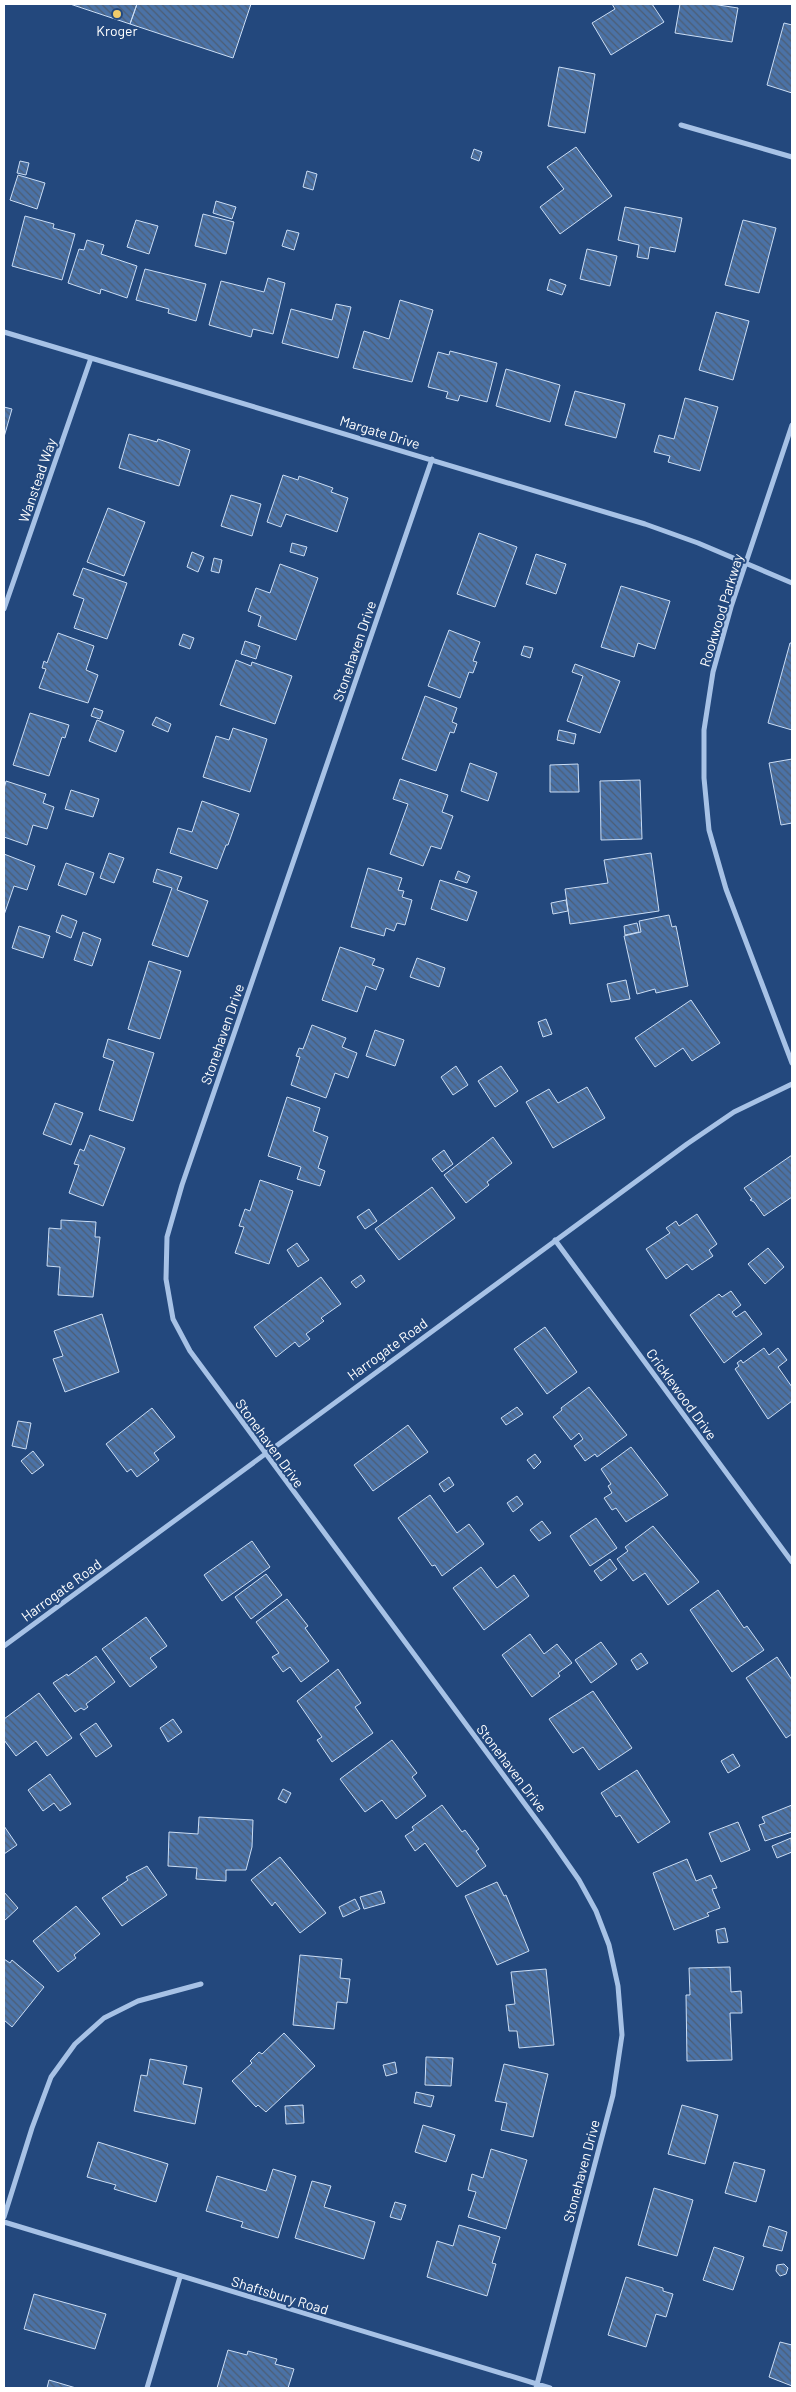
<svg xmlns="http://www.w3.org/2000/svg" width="796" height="2392" viewBox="0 0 796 2392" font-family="Barlow,sans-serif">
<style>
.building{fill:url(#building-back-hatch);stroke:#caddf5}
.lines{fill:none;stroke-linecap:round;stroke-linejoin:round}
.minor{stroke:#a7c2e6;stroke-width:5}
.poi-dot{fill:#f1cc6a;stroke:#23487d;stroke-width:2}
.labels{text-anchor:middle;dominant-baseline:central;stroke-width:4;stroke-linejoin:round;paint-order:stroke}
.poi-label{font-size:14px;fill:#fff;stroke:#23487d}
.street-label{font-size:14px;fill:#fff;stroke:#23487d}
</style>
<defs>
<pattern id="building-back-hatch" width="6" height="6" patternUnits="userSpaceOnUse" patternTransform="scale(1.25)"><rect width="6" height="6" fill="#4b72a6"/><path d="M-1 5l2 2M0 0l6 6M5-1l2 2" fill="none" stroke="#4c5d74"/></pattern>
</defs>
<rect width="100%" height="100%" fill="#23487d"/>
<path class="building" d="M70 4H137L130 24Z
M137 4H251L233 58 130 24Z
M612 4H652L664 22 611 55 592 23 615 9Z
M680 4H712L738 8 732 42 675 33Z
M784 23 792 25V93L767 85Z
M559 67 595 74 585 133 548 126Z
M576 147 612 196 560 234 540 207 564 189 547 167Z
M474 149 482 152 479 161 471 158Z
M20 161 29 163 26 175 17 173Z
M307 171 317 174 313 190 303 187Z
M18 175 45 183 37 209 10 200Z
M216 201 236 207 232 219 213 213Z
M625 207 682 218 675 252 650 247 648 259 637 257 639 245 618 240Z
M203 214 234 222 226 254 195 246Z
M25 216 54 224 53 228 75 234 62 280 12 266Z
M136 220 158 226 149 254 127 247Z
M743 220 776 228 759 293 725 285Z
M287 230 299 233 294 250 282 246Z
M87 240 104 245 101 254 137 266 127 298 101 289 100 294 68 283 79 249 84 250Z
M587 249 617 256 610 286 580 279Z
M145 269 206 284 196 321 168 313 169 309 136 300Z
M268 278 285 283 273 334 253 329 251 337 209 325 221 281 264 292Z
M550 279 566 285 562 295 547 290Z
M400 300 433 310 412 382 353 368 364 331 389 339Z
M336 304 351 307 338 358 282 343 291 309 332 320Z
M716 312 749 321 733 380 699 370Z
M450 351 497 363 487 402 460 395 458 401 446 398 448 392 428 387 438 352 449 355Z
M506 369 560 385 550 422 496 406Z
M575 391 625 404 616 438 565 425Z
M685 398 718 407 700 471 668 462 670 456 654 452 659 435 674 439Z
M4 407 12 409 4 437Z
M129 434 157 442 158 439 190 450 179 486 119 468Z
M283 475 298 480 299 476 333 488 331 492 348 498 337 532 286 514 281 527 267 522Z
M231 495 261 504 252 536 221 526Z
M108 508 145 522 124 576 87 562Z
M479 533 517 547 495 607 457 594Z
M292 543 307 547 304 556 290 552Z
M192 552 204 557 198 572 187 567Z
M536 554 566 564 556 594 526 584Z
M214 558 222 560 219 573 211 571Z
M280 564 318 578 296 640 258 626 261 616 248 611 256 588 270 593Z
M83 568 127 583 107 639 74 628 84 599 73 595Z
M621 586 670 601 655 649 638 643 634 657 601 647Z
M449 630 480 642 473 661 477 662 473 673 469 672 460 698 428 686Z
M58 633 94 646 86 670 98 675 88 703 39 688 46 669 42 668 44 661 47 663Z
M183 634 194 638 190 649 179 645Z
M245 641 260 646 256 659 241 654Z
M790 643H792V730L768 723Z
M524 646 533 648 530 658 521 655Z
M236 660 251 666 252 662 292 676 275 724 220 705Z
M575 664 620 681 600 733 567 721 583 676 572 672Z
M425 696 457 708 452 722 457 724 454 733 450 732 436 771 402 759Z
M94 708 103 711 100 719 91 716Z
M30 713 69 725 65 738 62 737 49 776 13 765Z
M156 717 171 724 168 732 152 725Z
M97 720 124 731 116 752 89 741Z
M233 728 267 739 250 792 203 777 216 736 229 740Z
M559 730 576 734 574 744 557 740Z
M792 759V823L781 825 769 763Z
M470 763 497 773 488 801 461 791Z
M578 764 579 792H550V765Z
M400 779 448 795 442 812 453 816 441 849 431 846 423 866 390 854 408 804 393 799Z
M640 780 642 839 601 840 600 781Z
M6 781 46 794 43 803 54 807 47 829 33 825 27 845 4 837V789Z
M71 790 99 799 93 817 65 809Z
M202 801 239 814 228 845H226L217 869 170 853 178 828 192 832Z
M109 853 124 858 114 883 100 878Z
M651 853 659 911 570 924 565 889 608 883 604 860Z
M4 854 35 866 27 890 14 886 4 915Z
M66 863 94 873 86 895 58 885Z
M368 868 402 878 398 890 404 891 402 897 412 900 405 925 397 923 394 931 386 928 384 936 351 927Z
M157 869 182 877 177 890 208 901 188 957 152 945 172 888 153 882Z
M458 871 470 876 467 883 455 879Z
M440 880 477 892 467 921 431 909Z
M566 900 568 911 553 914 551 903Z
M62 915 77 921 71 938 56 932Z
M669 915 672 927 676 926 688 986 656 993 655 989 637 994 624 936 641 932 639 921Z
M637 923 639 932 625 935 624 926Z
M19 926 50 936 43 958 12 948Z
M83 932 101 939 92 966 74 960Z
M340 947 375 959 372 965 384 969 376 990 366 986 357 1012 322 1000Z
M417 958 445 968 439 987 410 977Z
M149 961 181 971 160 1039 128 1029Z
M626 980 630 999 611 1002 607 984Z
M691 1000 720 1043 692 1061 683 1048 655 1067 635 1038Z
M546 1019 552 1034 543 1037 538 1022Z
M312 1025 346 1038 342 1047 357 1053 348 1078 335 1073 326 1098 291 1085 300 1057 296 1056 299 1048 303 1049Z
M375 1030 404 1040 395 1066 366 1056Z
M108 1039 154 1053 133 1121 99 1110 114 1061 103 1057Z
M456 1066 468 1085 453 1095 441 1077Z
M501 1066 518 1091 495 1107 478 1081Z
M587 1087 605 1118 553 1148 526 1102 549 1089 558 1103Z
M287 1097 320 1108 313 1131 328 1137 318 1168 325 1171 320 1186 297 1179 301 1167 268 1156Z
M55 1103 83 1113 71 1145 43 1134Z
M90 1135 125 1148 103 1206 69 1193 79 1165 74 1164 80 1149 84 1151Z
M493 1137 512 1163 487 1182 489 1185 466 1203 444 1175Z
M444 1150 453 1164 442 1172 432 1159Z
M792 1155V1197L764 1216 754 1202 750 1200 752 1199 744 1188Z
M260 1180 293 1191 269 1264 235 1253 244 1227 239 1226 245 1209 250 1211Z
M432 1187 455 1218 399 1260 375 1229Z
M369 1209 377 1221 365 1229 357 1217Z
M697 1214 717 1244 709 1250 713 1256 692 1270 687 1264 666 1279 646 1249 670 1233 666 1228 676 1221 679 1226Z
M61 1220 96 1222 95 1237H100L93 1297 58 1295 60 1267 47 1266 49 1228 61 1229Z
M297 1243 309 1260 298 1267 287 1250Z
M768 1248 784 1267 765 1284 748 1264Z
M361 1275 365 1281 356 1288 351 1282Z
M321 1277 341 1304 321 1318 324 1321 306 1334 310 1339 299 1347 295 1342 276 1357 254 1327Z
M731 1291 741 1305 732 1312 736 1317 745 1311 762 1334 724 1363 690 1315 719 1294 722 1297Z
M102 1314 119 1372 65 1392 53 1359 63 1356 54 1331Z
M545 1327 577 1372 547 1394 514 1349Z
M764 1348 769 1355 778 1348 787 1360 778 1367 792 1387V1401L768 1419 735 1369 739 1366 737 1363 741 1360 743 1363Z
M589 1387 627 1435 597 1457 595 1454 585 1461 574 1446 583 1439 579 1433 571 1440 553 1417 562 1410 561 1408Z
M517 1407 523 1414 506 1425 501 1418Z
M152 1408 175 1437 154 1453 159 1460 137 1477 131 1469 127 1472 106 1444Z
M18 1421 31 1423 26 1449 12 1446Z
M408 1425 428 1452 373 1491 354 1465Z
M631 1447 668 1495 626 1522 616 1508 612 1510 604 1498 612 1493 608 1486 611 1484 601 1469Z
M33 1451 44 1465 32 1474 21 1461Z
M535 1454 541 1462 534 1469 527 1460Z
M449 1477 454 1485 444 1492 439 1484Z
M430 1495 457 1533 469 1524 484 1544 442 1576 435 1565 432 1566 398 1518Z
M517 1496 523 1504 513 1512 507 1503Z
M596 1518 617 1548 590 1566 570 1536Z
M542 1521 551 1533 539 1541 530 1530Z
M653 1526 699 1582 668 1605 645 1573 633 1581 617 1559 628 1551 625 1547Z
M252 1541 270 1567 222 1601 204 1575Z
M610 1559 617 1569 601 1581 594 1571Z
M481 1567 497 1588 514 1575 529 1596 484 1630 453 1588Z
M266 1574 282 1595 251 1619 235 1597Z
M718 1590 744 1628 747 1626 764 1650 732 1672 690 1610Z
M287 1599 308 1626 305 1628 329 1661 301 1682 290 1667 283 1672 272 1657 279 1653 256 1622Z
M146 1617 167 1646 150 1658 157 1667 130 1687 102 1649Z
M530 1634 544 1654 557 1644 572 1663 558 1673 560 1676 532 1697 502 1655Z
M601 1642 617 1664 591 1683 575 1660Z
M641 1653 648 1663 637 1670 631 1660Z
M96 1656 115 1682 86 1704 88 1707 84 1710 81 1708 75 1712 53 1683 67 1674 68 1676Z
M777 1657 792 1680V1734L786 1738 746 1678Z
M338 1669 361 1703 355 1707 373 1733 332 1762 317 1740 322 1737 297 1701Z
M593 1691 632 1748 599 1770 583 1747 573 1753 549 1719Z
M39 1693 72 1738 47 1756 36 1741 16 1756 4 1740V1719Z
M173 1719 182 1732 168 1742 160 1728Z
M96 1723 112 1746 96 1757 80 1734Z
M392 1740 417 1773 412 1777 426 1796 396 1819 382 1800 365 1812 340 1779Z
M733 1754 740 1766 728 1773 721 1761Z
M637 1770 670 1822 638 1843 620 1815 616 1817 601 1793Z
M50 1774 71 1804 60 1811 54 1803 43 1811 28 1790Z
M283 1789 291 1793 286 1803 278 1799Z
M442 1805 462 1832 465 1830 479 1849 476 1851 486 1866 457 1887 425 1843 415 1851 405 1836 414 1830 412 1827Z
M792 1805V1832L765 1841 759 1825 765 1823 762 1817Z
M199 1817 253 1820 252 1847 246 1870H226V1881L196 1879 197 1868 168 1866 169 1832 198 1834Z
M738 1822 750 1850 721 1862 709 1833Z
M4 1826 17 1845 4 1854Z
M791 1838 792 1852 777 1858 772 1846Z
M280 1857 326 1913 300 1933 275 1902 272 1906 251 1880Z
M687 1859 696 1881 711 1875 717 1888 712 1889 720 1908 707 1913 709 1916 674 1930 653 1873Z
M147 1866 167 1895 122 1926 102 1898 128 1880 126 1877Z
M497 1882 504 1896 506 1895 529 1951 497 1965 465 1896Z
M381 1891 385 1903 364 1909 360 1897Z
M4 1892 18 1908 4 1921Z
M355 1899 360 1909 343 1917 339 1907Z
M76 1906 100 1934 74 1955 76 1958 58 1972 33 1941Z
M725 1928 728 1942 718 1943 716 1930Z
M300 1955 342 1959 340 1978 350 1979 347 2003 337 2002 334 2029 293 2025Z
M4 1959 10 1963 12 1960 44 1987 12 2027 4 2020Z
M730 1967 731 1992 741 1991 742 2013H730L732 2060 687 2061 686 1995H690L689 1968Z
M546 1969 554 2045 519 2048 517 2031H509L506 2005 515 2004 511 1972Z
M284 2033 315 2066 266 2112 258 2105 256 2107 232 2081 252 2063 250 2061 259 2052 262 2054Z
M426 2057 453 2058 451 2086 425 2085Z
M150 2059 187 2066 183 2084 202 2088 195 2124 134 2111 141 2075 147 2076Z
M395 2062 397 2073 386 2076 383 2065Z
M504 2064 548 2074 533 2137 501 2130 507 2103 495 2101Z
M416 2092 434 2096 431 2107 414 2103Z
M303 2105 304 2123 286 2124 285 2106Z
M682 2105 718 2115 705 2164 668 2154Z
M423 2125 455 2135 446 2162 415 2152Z
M98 2142 168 2164 156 2202 114 2189 116 2185 87 2177Z
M491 2149 527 2160 506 2229 468 2217 476 2192 468 2190 472 2174 483 2178Z
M734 2162 765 2170 756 2202 725 2193Z
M273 2169 296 2176 278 2238 241 2227 243 2222 206 2211 217 2176 266 2191Z
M312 2181 331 2186 324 2207 375 2222 364 2259 295 2238Z
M654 2188 693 2200 677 2256 638 2245Z
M395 2202 406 2205 401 2220 390 2217Z
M459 2225 500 2237 492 2263 496 2264 487 2296 427 2277 437 2241 453 2246Z
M769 2226 787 2232 782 2251 763 2246Z
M714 2247 744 2257 733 2290 703 2280Z
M784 2264 788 2268 786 2274 780 2276 776 2271 777 2265Z
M626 2277 663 2288V2291L673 2294 666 2317 656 2314 646 2347 608 2335Z
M34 2294 106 2314 95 2349 24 2329Z
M780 2342 792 2345V2386L769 2377Z
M228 2350 247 2355 248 2351 277 2359 275 2364 294 2369 288 2388H217Z
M49 2380 76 2388H47Z"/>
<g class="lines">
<path class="minor" d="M681 125 792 157
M4 332 645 524 698 543 792 583
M792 425 731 607 713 672 704 730V778L709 830 726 889 792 1063
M432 459 182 1185 167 1237 166 1279 173 1319 190 1351 547 1834 579 1880 596 1911 609 1945 618 1986 622 2035 613 2095 536 2388
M4 609 91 358
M555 1240 792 1562
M4 1646 687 1144 734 1112 792 1084
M4 2217 32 2128 51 2077 75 2044 104 2018 138 2001 201 1984
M4 2222 550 2388
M147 2388 180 2277"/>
</g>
<circle class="poi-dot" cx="117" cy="14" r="5"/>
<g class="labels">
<g class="poi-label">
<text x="117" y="30">Kroger</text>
</g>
<g class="street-label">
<text transform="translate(380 432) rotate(17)">Margate Drive</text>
<text transform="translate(37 480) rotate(-71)">Wanstead Way</text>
<text transform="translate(721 610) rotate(-73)">Rookwood Parkway</text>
<text transform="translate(354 651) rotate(-71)">Stonehaven Drive</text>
<text transform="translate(222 1034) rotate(-71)">Stonehaven Drive</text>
<text transform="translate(387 1349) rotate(-36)">Harrogate Road</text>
<text transform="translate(682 1394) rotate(54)">Cricklewood Drive</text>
<text transform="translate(270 1443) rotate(54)">Stonehaven Drive</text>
<text transform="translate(61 1590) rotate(-36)">Harrogate Road</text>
<text transform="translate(512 1768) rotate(53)">Stonehaven Drive</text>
<text transform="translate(581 2171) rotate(-75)">Stonehaven Drive</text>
<text transform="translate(280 2295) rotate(17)">Shaftsbury Road</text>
</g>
</g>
<rect width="796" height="2392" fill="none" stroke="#ffffff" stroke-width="10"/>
</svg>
